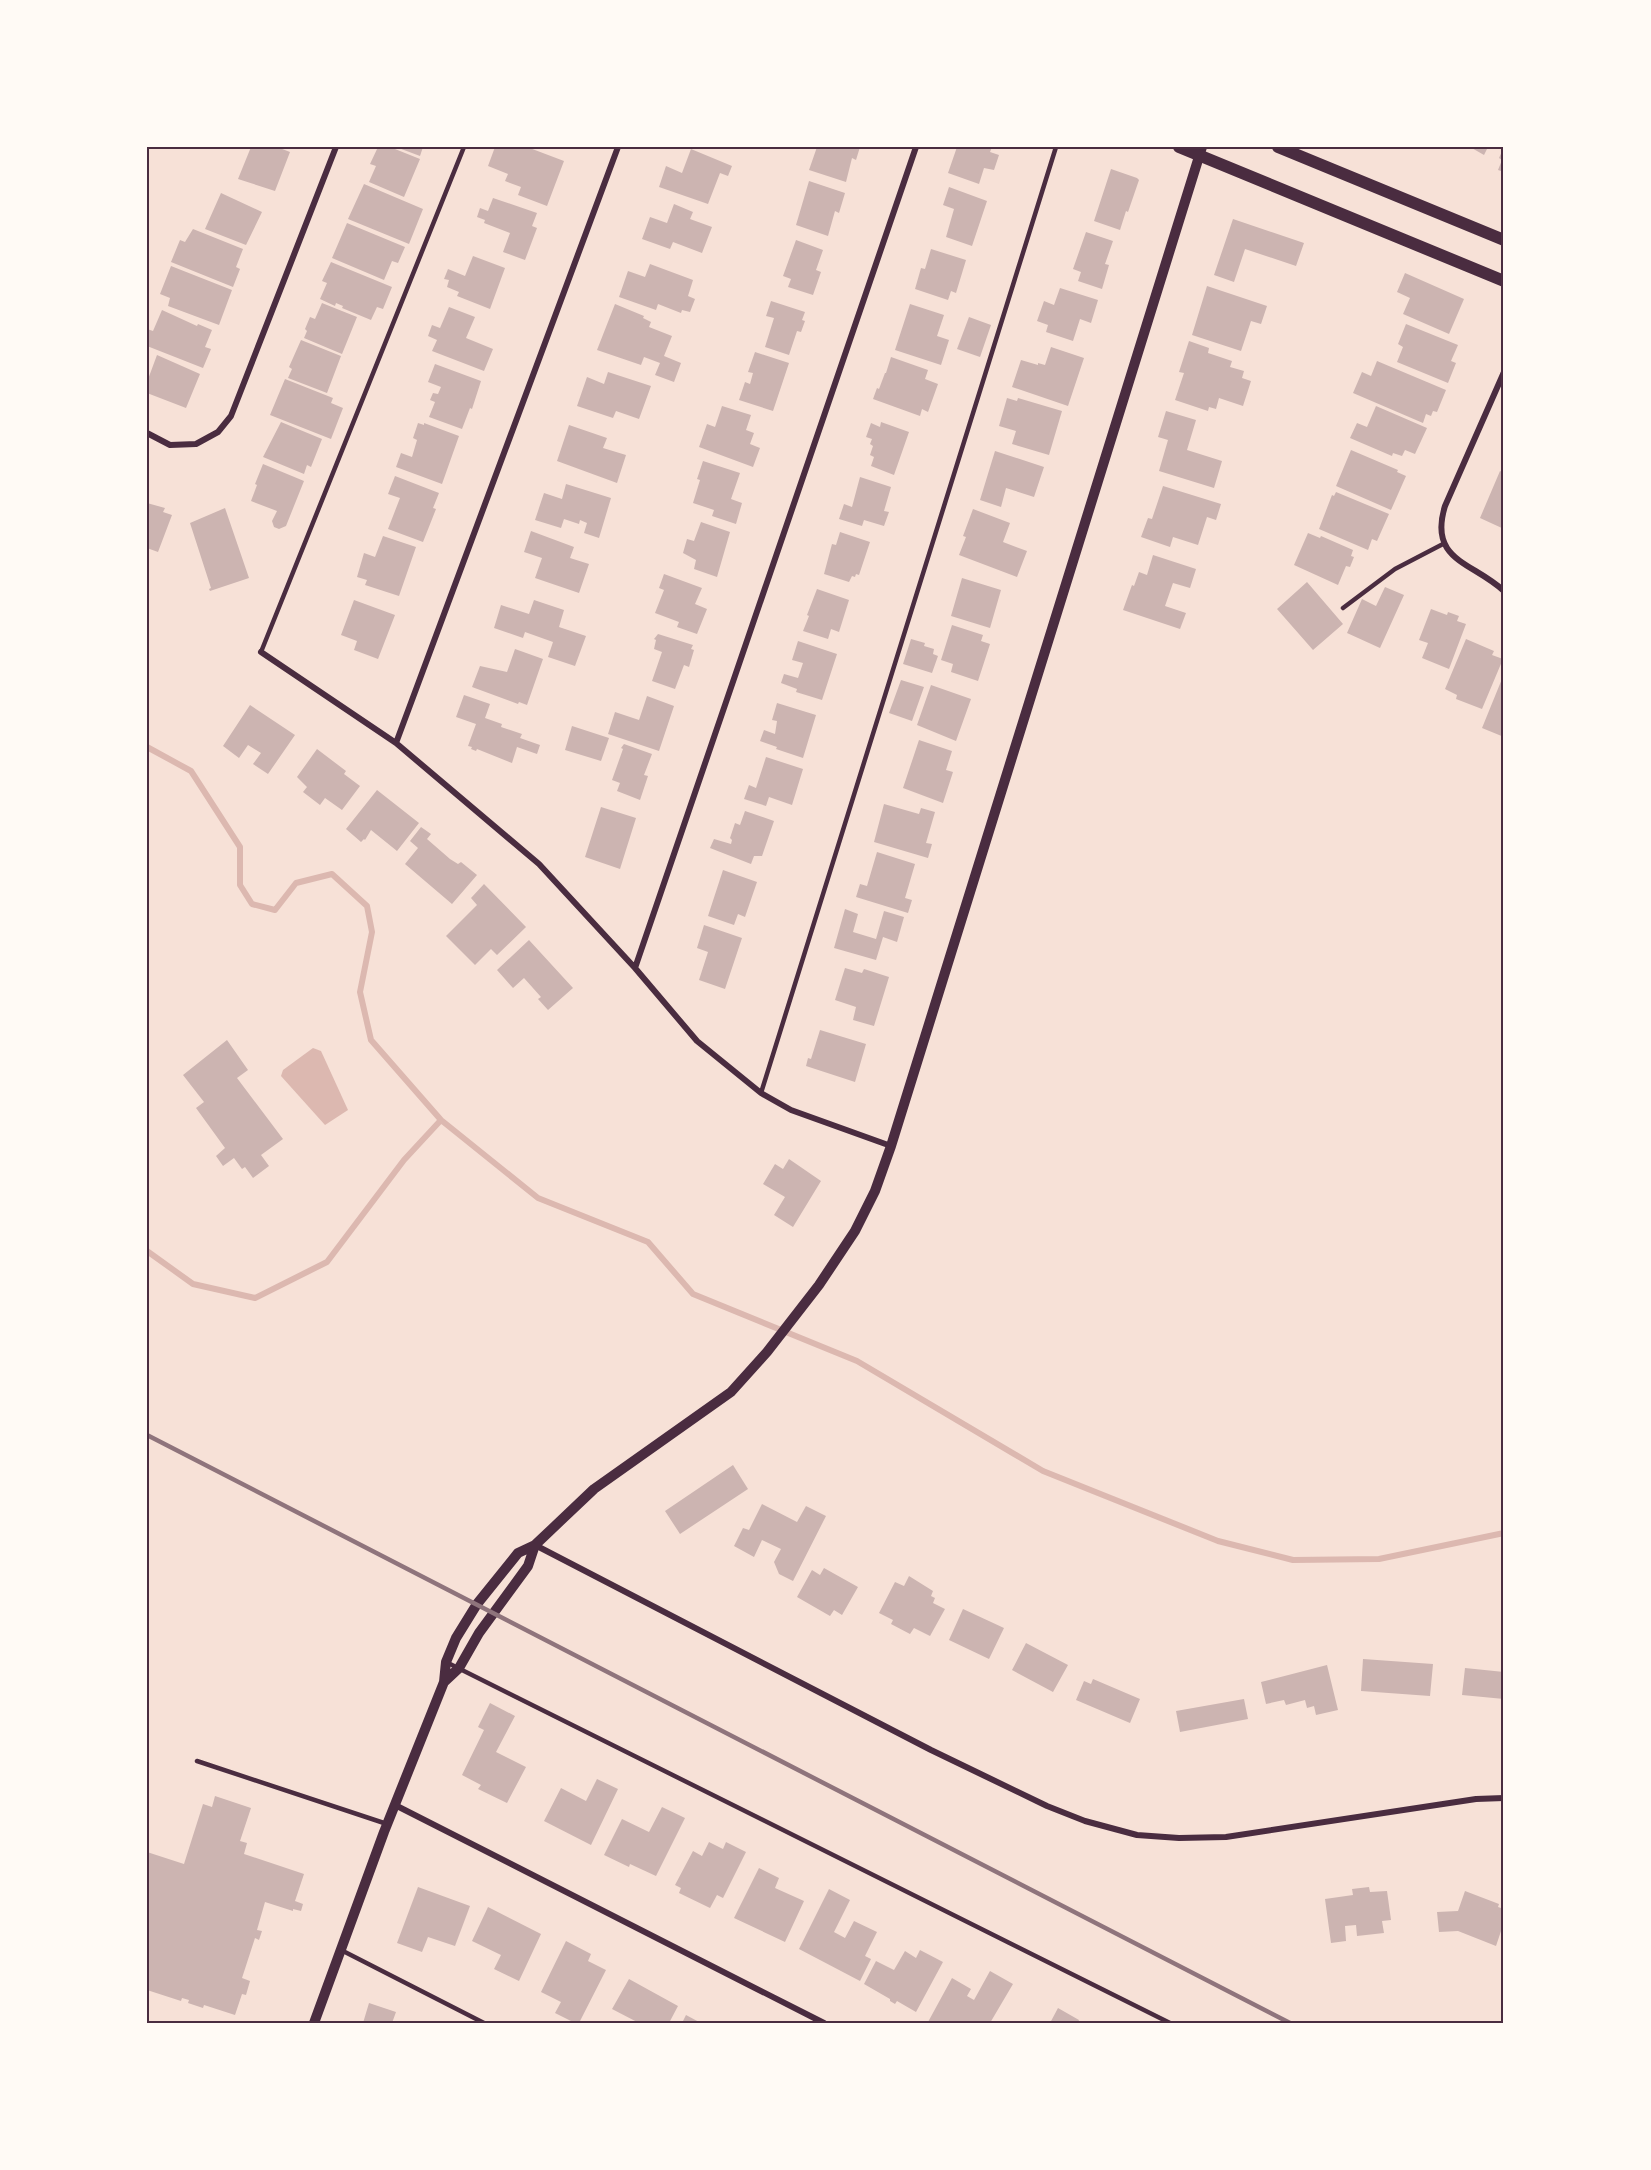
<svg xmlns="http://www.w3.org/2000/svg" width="1651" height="2170" viewBox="0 0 1651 2170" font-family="'Times New Roman',serif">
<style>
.water{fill:#dcb8b0}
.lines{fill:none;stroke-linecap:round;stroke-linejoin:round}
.stream{stroke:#dcb8b0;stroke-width:6}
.building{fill:#ccb4b1}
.service{stroke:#4a2c40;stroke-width:4.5}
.minor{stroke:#4a2c40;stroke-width:6}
.tertiary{stroke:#4a2c40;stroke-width:10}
.secondary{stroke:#4a2c40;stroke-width:12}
.rail{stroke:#8f747c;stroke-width:4.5}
.neatline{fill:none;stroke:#4a2c40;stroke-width:2}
</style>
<rect width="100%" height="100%" fill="#f7e1d7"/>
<path class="water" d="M313 1048 321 1051 348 1110 325 1125 281 1076 283 1070Z"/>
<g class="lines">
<path class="stream" d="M147 747 191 771 240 847V885L252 904 275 910 296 883 332 874 367 906 372 932 360 992 371 1040 441 1120 538 1198 648 1242 693 1294 857 1361 1043 1471 1218 1541 1293 1560 1379 1559 1504 1533
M147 1251 193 1284 255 1298 327 1262 404 1160 441 1120"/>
</g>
<path class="building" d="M251 147H277L290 152 275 191 238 179Z
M378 147H390L420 159 404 197 369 182 376 166 370 164Z
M396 147H423L420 156Z
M495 147H527L564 161 547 206 518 195 521 187 505 181 508 174 488 166Z
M817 147H860L856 160 852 158 846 182 809 170Z
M957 147H992L990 152 999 155 994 170 984 168 979 184 948 173Z
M1470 147H1488L1484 155Z
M1504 147V172L1498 170 1502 160 1499 158Z
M691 149 732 166 728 176 720 173 708 204 659 187 666 166 682 173Z
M1111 169 1137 178 1139 180 1128 212 1126 211 1120 230 1094 221Z
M809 181 845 193 839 213 835 211 828 236 796 225Z
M364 184 423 209 409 244 348 219Z
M949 187 987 201 972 246 946 237 954 209 943 205Z
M221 193 262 212 246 245 205 229Z
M493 198 537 213 532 226 537 228 525 260 503 252 510 233 484 223 485 220 477 217 480 208 488 211Z
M674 204 693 212 690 219 712 227 702 253 673 242 670 249 642 239 650 217 667 223Z
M1233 219 1304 243 1296 266 1245 249 1234 282 1214 275Z
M347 223 405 247 398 263 392 261 384 280 332 258Z
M193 229 243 249 236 267 240 269 233 287 171 262 180 240 185 242Z
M1086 232 1113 241 1105 264 1109 265 1102 289 1078 281 1081 272 1073 269Z
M796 240 823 250 816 270 821 272 813 295 788 287 791 279 783 276Z
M931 249 966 260 956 293 951 291 948 300 915 289 921 268 925 269Z
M473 256 505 268 490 309 457 296 459 292 447 287 449 280 444 279 448 269 465 276Z
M331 262 392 287 383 309 377 307 371 320 342 308 343 306 336 303 335 306 320 299 327 283 322 281Z
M650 264 693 280 688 296 695 299 690 312 682 310 681 313 658 304 656 310 619 297 628 271 645 277Z
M171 266 232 290 219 325 168 306 170 298 160 294Z
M1405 273 1464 299 1449 334 1403 314 1410 298 1397 292Z
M1207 286 1267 306 1261 324 1251 321 1241 351 1192 335Z
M1060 288 1098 300 1091 323 1080 319 1073 341 1046 332 1048 325 1037 321 1044 301 1054 305Z
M771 301 805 312 802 320 805 321 801 332 797 331 789 355 765 347 774 318 766 316Z
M322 303 357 317 342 354 304 338 307 331 305 329 310 317 315 319Z
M615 304 644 316 643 318 651 322 649 327 672 336 664 356 681 363 674 382 655 375 660 363 644 357 641 365 597 350Z
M910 304 944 315 937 336 949 340 941 365 895 350Z
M449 307 475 317 466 338 493 349 484 371 432 351 437 340 428 336 432 325 440 328Z
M162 310 197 326 198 324 212 330 205 347 211 349 203 368 147 346V329L153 331Z
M969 317 991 325 980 357 957 349Z
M1406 324 1458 345 1451 361 1456 363 1448 383 1397 362 1403 347 1398 344Z
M301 340 341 356 327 393 288 378 292 369 289 367Z
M1189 341 1209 348 1208 353 1232 361 1230 367 1244 371 1242 378 1251 381 1243 406 1219 398 1216 409 1209 407 1208 411 1175 400 1184 373 1179 372Z
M1051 347 1084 358 1068 406 1012 387 1021 360 1038 365V363L1045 365Z
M755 352 789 363 773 411 739 400 745 382 750 384 753 373 748 372Z
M157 355 200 374 186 408 147 393V382Z
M891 357 928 370 925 379 938 384 928 412 922 409 920 416 873 399 877 388 879 389 885 373H886Z
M1377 361 1446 390 1437 412 1433 411 1431 416 1426 414 1423 423 1353 393 1362 372 1371 376Z
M435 364 481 381 472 409 470 408 462 429 429 417 435 402 430 400 433 393 438 394 441 387 428 382Z
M608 372 651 386 639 419 616 411 613 418 577 406 587 377 604 384Z
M285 379 333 398 331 403 343 408 331 439 270 415Z
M1007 398 1017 401 1018 398 1062 411 1049 455 1012 444 1016 431 999 426Z
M722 406 751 415 746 430 754 433 750 444 760 448 753 467 699 447 707 424 715 427Z
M1376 406 1427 428 1415 454 1405 450 1402 456 1393 453 1392 456 1350 438 1357 423 1367 427Z
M1166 411 1196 420 1187 450 1222 461 1214 488 1159 471 1168 440 1158 437Z
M281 422 322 439 311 467 307 465 304 474 263 457Z
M881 422 909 432 894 475 871 466 874 457 870 455 873 446 870 444 872 439 866 437 871 423 880 427Z
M418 423 424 425V423L459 436 442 484 396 467 401 453 412 457 417 440 413 438Z
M569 425 607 438 603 448 626 455 617 483 557 461Z
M1351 450 1398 470 1397 472 1406 476 1391 510 1336 486Z
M995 451 1044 467 1034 497 1006 488 1001 507 980 500Z
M703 461 740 473 731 499 742 503 736 524 712 516 714 510 693 503 700 480 697 479Z
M263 464 304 481 286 526 279 529 274 527 272 521 277 511 251 501 257 485 255 484Z
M1500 471 1504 473V529L1480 518Z
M395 476 439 493 433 508 436 509 423 542 388 529 400 498 388 494Z
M860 477 891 487 884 511 889 512 884 526 864 520 862 526 839 519 844 504 852 507Z
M566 484 611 498 599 538 584 533 587 523 580 520 579 524 564 519 561 528 535 520 544 493 562 499Z
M1163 486 1221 504 1216 520 1207 517 1198 545 1173 537 1170 547 1141 537 1148 518 1152 519Z
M1336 492 1389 514 1377 541 1372 539 1368 550 1319 529 1332 495 1334 496Z
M147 503 165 508 163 512 172 515 158 552 147 548Z
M225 508 249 578 210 591 209 589 211 588 190 523Z
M973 509 1010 523 1003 542 1027 551 1017 577 959 555 966 537 963 536Z
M701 522 730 532 717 577 694 569 696 560 683 553 687 539 694 541Z
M531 531 574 547 570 558 589 564 579 593 535 578 542 558 524 552Z
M840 532 870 542 859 575 856 574 855 577 852 576 849 582 824 574 832 544 836 545Z
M1308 533 1320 538 1321 536 1353 550 1351 556 1354 557 1350 567 1346 566 1338 585 1294 565Z
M383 536 416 547 399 596 365 585 367 580 357 577 364 553 375 557Z
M1153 555 1196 569 1190 588 1173 583 1165 606 1186 613 1180 629 1123 610 1132 585 1134 586 1139 572 1147 575Z
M664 574 702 588 695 604 707 609 697 634 677 627 679 622 655 613 664 590 659 588Z
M962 578 1001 590 990 628 951 616Z
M1307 582 1343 624 1313 650 1277 609Z
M1385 587 1404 595 1380 648 1347 633 1362 599 1376 606Z
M817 589 849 600 839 632 831 629 828 639 803 631 809 616 807 615Z
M354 600 395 615 378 659 354 650 357 641 341 635Z
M534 600 564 610 559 627 586 636 575 666 548 657 553 642 525 632 523 638 494 628 501 605 529 614Z
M1431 609 1447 615 1448 612 1459 616 1457 621 1466 624 1449 669 1422 658 1428 643 1419 640Z
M952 625 983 635 981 641 990 644 978 681 951 672 953 664 941 660Z
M658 634 693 645 691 649 694 650 689 667 684 665 675 689 652 681 662 652 654 649 656 640 654 639Z
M911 639 925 643 924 646 934 649 933 654 938 656 932 673 903 664Z
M1466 639 1494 651 1492 655 1503 659 1482 709 1456 699 1457 695 1445 689Z
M798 641 837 654 822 700 796 692 797 689 781 683 784 674 798 678 803 663 792 660Z
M515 649 543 659 527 705 519 702 518 704 472 687 480 666 507 672Z
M1504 674V737L1482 728Z
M901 680 924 687 912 721 889 713Z
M931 685 971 699 956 741 917 725Z
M464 695 490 704 485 718 502 724 501 727 522 734 520 738 540 745 537 754 517 747 512 763 477 749 476 751 471 749 472 747 468 746 476 724 456 717Z
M647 696 674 706 659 751 608 734 615 712 639 720Z
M777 703 816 715 803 758 776 749 777 747 760 741 764 730 775 734 777 721 772 720Z
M250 705 295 735 268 774 253 764 261 753 248 745 239 758 223 746Z
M572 726 609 738 601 761 565 750Z
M919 740 952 751 946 770 953 772 943 803 903 788Z
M624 744 652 754 644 775 648 776 640 800 617 791 620 783 612 780 623 749 621 748Z
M317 749 346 771 344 774 360 786 342 810 325 798 320 805 303 792 307 787 297 777Z
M766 757 803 769 792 805 769 797 766 806 744 799 749 785 756 788Z
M377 790 419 823 397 851 371 830 365 840 364 839 361 842 346 829Z
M884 804 919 814 921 808 935 812 926 843 932 844 928 858 874 842Z
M601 807 636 818 620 869 585 857Z
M745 811 774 821 762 856H754L751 864 710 848 714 839 731 844 732 840 730 838 735 823 740 825Z
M421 827 431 834 427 839 450 859 458 864 461 862 477 875 452 904 405 864 418 848 410 841Z
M877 852 915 864 905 898 912 900 908 913 856 897 860 884 867 886Z
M723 870 757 882 745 917 738 914 734 925 708 916Z
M484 884 526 927 497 955 491 949 475 965 446 936 477 905 471 898Z
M845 909 858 914 853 932 876 939 884 911 904 917 897 942 883 937 876 960 834 948Z
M704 925 742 938 725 989 699 980 708 952 697 948Z
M529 940 573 988 548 1010 538 999 541 997 524 978 513 988 497 970Z
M845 968 862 973 864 969 889 977 874 1026 853 1020 856 1007 835 1000Z
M820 1030 866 1044 855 1082 806 1066 808 1058 811 1059Z
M227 1040 248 1070 237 1078 283 1139 261 1155 269 1166 253 1178 245 1167 242 1169 234 1158 223 1166 216 1156 225 1148 196 1108 204 1102 183 1075Z
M789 1159 821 1181 793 1227 774 1215 785 1197 763 1184 775 1164 783 1169Z
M733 1465 748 1489 680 1534 665 1511Z
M762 1504 797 1522 806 1506 826 1516 793 1581 779 1574 774 1562 781 1549 762 1540 754 1557 734 1546 743 1528 749 1530Z
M824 1568 858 1587 842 1615 834 1610 830 1616 797 1597 812 1570 820 1575Z
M909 1576 933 1591 931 1596 935 1598 933 1603 945 1609 930 1636 914 1628 910 1634 891 1624 893 1620 879 1613 895 1582 904 1586Z
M963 1609 1004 1628 989 1659 949 1640Z
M1026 1643 1068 1665 1053 1692 1012 1670Z
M1363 1659 1433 1664 1430 1696 1361 1691Z
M1327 1665 1338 1710 1316 1715 1314 1706 1307 1708 1305 1700 1286 1705 1284 1700 1266 1704 1261 1682Z
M1465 1668 1504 1672V1699L1462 1695Z
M1093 1679 1140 1699 1130 1723 1076 1700 1084 1681 1091 1684Z
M1244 1699 1248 1719 1180 1732 1176 1711Z
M490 1703 515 1716 496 1752 526 1767 507 1803 478 1789 481 1785 462 1775 484 1730 478 1727Z
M597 1779 618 1789 591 1845 544 1821 561 1788 586 1801Z
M215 1796 251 1808 240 1841 247 1843 244 1854 304 1874 295 1901 303 1904 301 1911 293 1909V1911L265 1902 257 1930 262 1931 259 1940 255 1938 242 1978 250 1981 246 1995 242 1994 235 2015 204 2005 203 2008 188 2003 189 2000 182 1998 181 2001 147 1990V1852L184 1864 203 1804 212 1807Z
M662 1807 685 1818 656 1876 630 1864 629 1867 604 1855 622 1819 649 1832Z
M709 1842 723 1849 726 1842 746 1852 723 1898 717 1895 710 1908 679 1893 681 1888 675 1885 693 1851 702 1856Z
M759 1868 779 1878 775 1888 804 1901 785 1942 734 1918Z
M418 1887 470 1906 455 1946 428 1937 422 1952 397 1943Z
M1369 1887 1370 1892 1387 1891 1391 1920 1382 1921 1384 1933 1357 1936 1356 1925 1345 1926 1346 1941 1331 1943 1325 1899 1353 1895 1352 1889Z
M829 1889 850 1900 834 1932 845 1938 854 1921 877 1932 865 1956 871 1959 860 1981 799 1949Z
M1465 1891 1499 1904 1498 1907 1504 1909V1932L1501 1931 1496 1946 1458 1931 1439 1932 1437 1912 1458 1911Z
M488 1907 541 1934 519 1981 494 1969 501 1955 472 1941Z
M566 1941 591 1954 588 1961 606 1970 579 2023H575L555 2013 561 2002 541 1992Z
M920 1950 943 1962 916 2012 897 2001 895 2004 890 2001V1999L864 1984 876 1961 894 1970 905 1951 916 1958Z
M990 1971 1013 1984 990 2023 928 2022 952 1978 971 1989 967 1996 974 2000Z
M629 1979 678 2006 669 2023H639L612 2009Z
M369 2003 396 2012 392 2023H363Z
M1058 2008 1079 2020 1078 2023H1050Z
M686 2015 701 2023H682Z"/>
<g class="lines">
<path class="service" d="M1343 608 1395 569 1443 544
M261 652 464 147
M761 1093 1056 147
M448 1663 1170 2023
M197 1761 387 1824
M343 1951 484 2023"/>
<path class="minor" d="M1504 372 1445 506C1428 561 1473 562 1504 591
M147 433 170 445 196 444 218 432 231 416 336 147
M261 652 396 743 539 864 635 968 697 1041 761 1093 791 1110 891 1146
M396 743 618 147
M635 968 916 147
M535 1545 931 1750 1047 1806 1085 1821 1137 1835 1179 1838 1226 1837 1476 1799 1504 1798
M395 1805 824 2023"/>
<path class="tertiary" d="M444 1682 459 1668 479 1633 528 1566 535 1545
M314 2023 384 1832 444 1682 446 1662 456 1638 477 1604 518 1553 535 1545 594 1489 731 1392 767 1352 819 1285 855 1231 875 1191 891 1146 1202 147"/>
<path class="secondary" d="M1179 147 1504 281
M1278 147 1504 240"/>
<path class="rail" d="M147 1435 1290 2023"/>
</g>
<rect width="1651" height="2170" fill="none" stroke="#fffaf5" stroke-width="297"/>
<rect x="148" y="148" width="1354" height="1874" class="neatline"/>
</svg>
